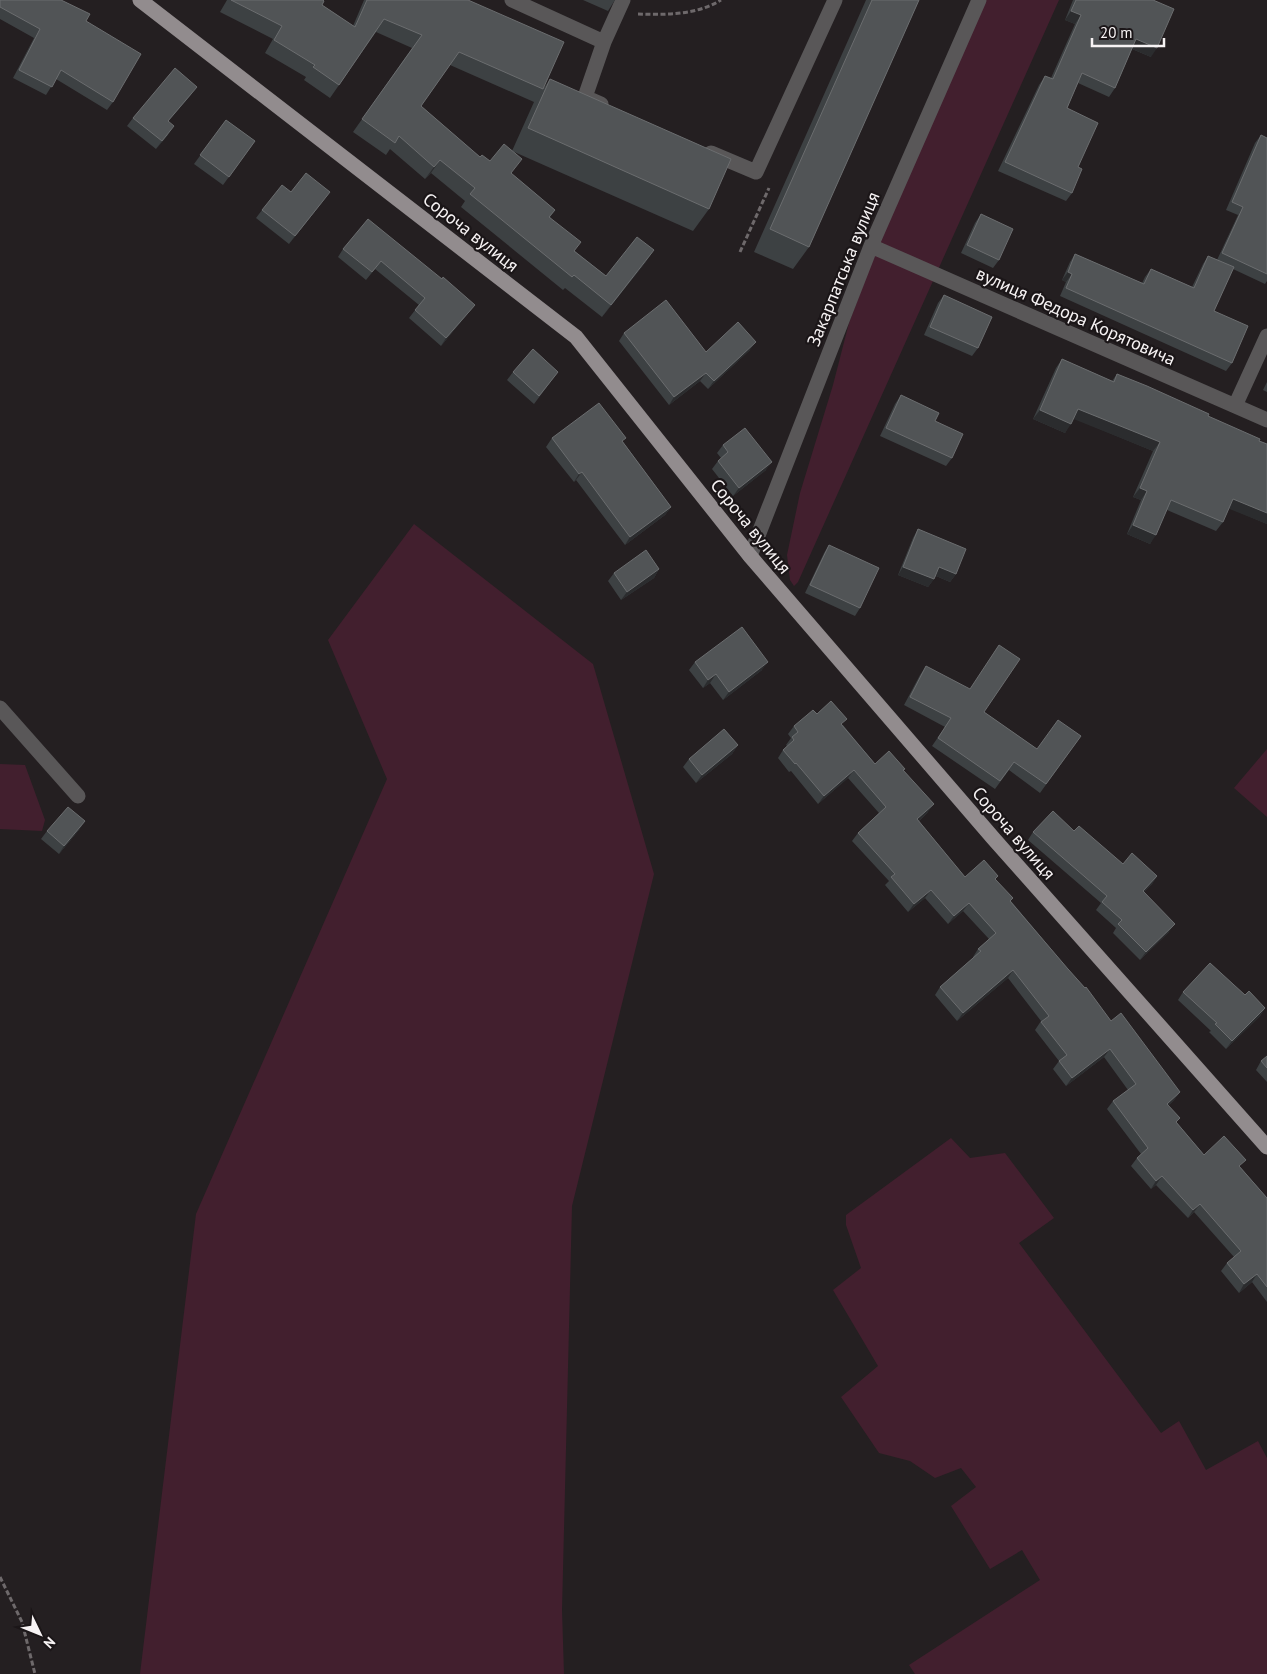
<svg xmlns="http://www.w3.org/2000/svg" width="1267" height="1674" viewBox="0 0 1267 1674" font-family="'PT Sans',sans-serif">
<style>
.green{fill:#421f2e}
.lines{fill:none;stroke-linecap:round;stroke-linejoin:round}
.path{stroke:#6e696b;stroke-width:3;stroke-dasharray:5 2.5;stroke-linecap:butt}
.minor{stroke:#595758;stroke-width:15}
.major{stroke:#928c8e;stroke-width:15}
.wall{fill:#3d4143;fill-rule:evenodd}
.shaded-wall{fill:#2b2c2e}
.building{fill:#515456;stroke:#6b6d6f}
.labels{text-anchor:middle;dominant-baseline:central;stroke-width:4.5;stroke-linejoin:round;paint-order:stroke}
.street-label{font-size:18px;fill:#f7f3f4;stroke:#1b1618}
</style>
<rect width="100%" height="100%" fill="#241f21"/>
<path class="green" d="M986 0H1059L798 582 794 586 790 580 787 555 800 493 833 385 849 323 884 229Z
M414 524 593 664 654 874 572 1206 562 1610 564 1674H140L196 1214 387 779 328 640Z
M1267 749V817L1234 788Z
M0 764 25 765 45 820 42 831 0 829Z
M951 1138 970 1158 1005 1153 1054 1218 1019 1243 1161 1433 1179 1421 1206 1470 1258 1441 1267 1458V1674H915L909 1665 1040 1580 1022 1550 990 1569 951 1506 976 1487 961 1468 935 1478 910 1461 879 1453 841 1397 878 1366 833 1290 861 1268 846 1225V1215Z"/>
<g class="lines">
<path class="path" d="M638 14C666 15 697 15 721 0
M740 252 769 188
M0 1577 22 1622 35 1674"/>
<path class="minor" d="M512 0 604 42 623 0
M601 104 585 97 604 42
M711 153 756 172 835 0
M871 246 1267 420
M1235 406 1267 336
M750 556 871 246 979 0
M0 708 78 796"/>
<path class="major" d="M140 0 576 337 750 556 993 838 1267 1147"/>
</g>
<path class="wall" d="M0 0 86 21 113 102 107 110 56 79 46 95 13 78 34 38 0 19Z
M227 0H323L322 5 353 26 364 0H468L543 89 550 79 709 209 693 231 512 151V174L555 210 550 217 575 251 606 276 654 250 645 263 602 317 565 288 563 290 461 207 465 201 431 173 425 179 390 149 386 155 353 132 412 48 376 32 330 98 304 80 306 77 265 53 273 39 220 12ZM450 65 534 102 512 151 490 161 480 157 421 106Z
M583 0H615L608 11Z
M866 0H919L809 247 793 269 754 252Z
M1073 0H1153L1151 57 1132 49 1115 88 1109 97 1078 83 1067 108 1078 167 1072 193 1066 201 998 171 1039 85 1045 76 1051 78 1075 24 1065 20Z
M191 95 168 121V135L156 149 127 126 133 118Z
M226 120 255 141 223 185 194 164Z
M1261 135 1267 138V281L1265 284 1233 269 1214 311 1232 363 1226 371 1060 296 1066 282 1062 280 1070 262 1075 254 1142 283 1145 277 1151 269 1192 287 1203 264 1208 256 1217 260 1238 215 1226 210 1255 143Z
M291 192 324 200 289 244 256 218 262 210Z
M981 214 999 260 993 268 961 253 975 223Z
M343 249 442 279 475 305 469 312 441 346 409 318 419 305 375 269 366 280 338 257Z
M944 295 978 348 972 356 924 335 938 303Z
M624 333 706 352 750 350 708 389 700 381 669 405 619 341Z
M1062 359 1112 381 1117 374 1267 444V524L1229 508 1223 522 1216 531 1167 510 1150 544 1127 534 1141 500 1133 497 1153 451 1073 418 1065 433 1033 419 1056 368Z
M513 372H558L534 404 507 380Z
M1267 382V392L1263 390Z
M901 395 935 421 952 458 946 466 880 436 895 404Z
M552 438 623 442 671 507 665 515 625 545 576 480 574 482 546 447Z
M723 445 766 470 733 496 712 469 718 461 721 458 717 453Z
M918 529 956 574 950 582 936 576 928 587 898 575 913 538Z
M829 545 860 608 855 616 805 593 824 553Z
M659 569 654 578 621 600 608 581 614 573Z
M695 662 762 670 723 700 710 683 703 688 689 670Z
M926 666 984 712 1037 749 1081 736 1040 793 1009 770 995 789 932 746 945 727 904 705 920 675Z
M817 714 843 725 875 764 905 769 903 771 928 812 919 821 965 877 996 880 1011 901 1111 1021 1180 1092 1174 1100 1168 1106 1177 1123 1204 1155 1241 1168 1267 1198V1302L1252 1282 1239 1293 1221 1271 1227 1263 1234 1257 1194 1212 1188 1218 1156 1185 1151 1189 1131 1166 1137 1158 1141 1154 1107 1109 1113 1101 1128 1090 1104 1057 1066 1086 1053 1069 1059 1061 1035 1030 1041 1021 1008 978 957 1021 935 995 940 987 973 958V957L978 949 989 939 963 911 948 924 925 898 908 912 885 885 889 881 852 841 858 833 879 813 848 778 818 804 791 771 789 772 778 758 783 750 787 746 786 745 791 738 788 734 794 726Z
M738 745 732 754 696 783 683 767 689 759Z
M85 821 79 830 59 854 41 839 47 831Z
M1074 831 1123 864 1157 876 1152 884 1144 892 1169 932 1140 960 1113 933 1116 928 1096 910 1101 903 1028 840 1033 832Z
M1183 992 1245 995 1265 1008 1260 1016 1226 1049 1209 1032 1211 1031 1178 1000Z
M1267 1056V1082L1256 1070 1261 1061Z"/>
<path class="shaded-wall" d="M1071 11 1081 15 1075 24 1065 20Z
M1136 39 1157 48 1151 57 1130 48Z
M197 87 191 95 162 129 168 121Z
M174 126 168 135 156 149 162 141Z
M440 160 431 173 425 179 434 167Z
M330 192 324 200 289 244 295 236Z
M654 250 645 263 602 317 611 305Z
M1068 272 1072 274 1066 282 1062 280Z
M475 305 469 312 441 346 446 338Z
M756 342 750 350 708 389 714 381Z
M706 373 700 381 669 405 674 397Z
M1078 409 1160 442 1153 451 1071 418Z
M1040 410 1071 424 1065 433 1033 419Z
M772 462 766 470 733 496 739 488Z
M582 472 576 480 574 482 579 474Z
M1140 488 1147 491 1141 500 1133 497Z
M1233 499 1267 513V524L1227 508Z
M671 507 665 515 625 545 630 537Z
M1133 525 1156 535 1150 544 1127 534Z
M903 567 934 579 928 587 898 575Z
M939 567 956 574 950 582 934 575Z
M659 569 654 578 621 600 627 592Z
M768 662 762 670 723 700 729 692Z
M716 674 710 683 703 688 708 680Z
M738 745 732 754 696 783 702 775Z
M854 770 848 778 818 804 824 796Z
M934 804 928 812 912 827 917 819Z
M85 821 79 830 59 854 64 846Z
M1157 876 1152 884 1138 899 1143 891Z
M931 890 925 898 908 912 914 904Z
M969 903 963 911 948 924 954 916Z
M1175 924 1169 932 1140 960 1146 952Z
M1013 970 1008 978 957 1021 963 1013Z
M1265 1008 1260 1016 1226 1049 1232 1041Z
M1110 1049 1104 1057 1066 1086 1072 1078Z
M1180 1092 1174 1100 1162 1112 1167 1104Z
M1162 1176 1156 1185 1151 1189 1156 1181Z
M1200 1204 1194 1212 1188 1218 1193 1210Z
M1257 1274 1252 1282 1239 1293 1244 1284Z"/>
<path class="building" d="M0 0H61L90 14 86 21 141 54 113 102 61 70 52 87 19 70 40 29 0 7Z
M231 0H323L324 1 322 5 355 27 367 0H468L564 42 543 89 459 52 421 106 480 157 482 155 490 161 504 144 522 159 511 173 555 210 549 217 581 242 574 251 606 276 637 237 654 250 611 305 574 275 572 277 470 194 475 188 440 160 434 167 399 136 395 143 362 119 422 35 384 19 339 85 313 67 315 65 274 40 282 26Z
M872 0H919L809 247 770 229Z
M1076 0H1153L1174 9 1157 48 1136 39 1115 88 1082 73 1067 108 1098 123 1078 167 1082 169 1072 193 1005 162 1045 76 1053 79 1081 15 1071 11Z
M175 68 197 87 168 121 174 126 162 141 133 118Z
M550 79 731 159 709 209 528 128Z
M226 120 255 141 229 177 200 155Z
M1261 135 1267 138V274L1222 253 1243 207 1232 202Z
M306 173 330 192 295 236 262 210 282 185 291 192Z
M981 214 1013 229 999 260 967 245Z
M368 219 442 279 443 277 475 305 446 338 415 310 425 298 381 261 372 272 343 249Z
M1075 254 1144 284 1151 269 1194 288 1208 256 1234 267 1214 311 1248 326 1232 363 1066 288 1072 274 1068 272Z
M944 295 992 317 978 348 930 327Z
M666 300 706 352 738 322 756 342 714 381 706 373 674 397 624 333Z
M533 349 558 372 539 396 513 372Z
M1062 359 1114 382 1117 374 1147 386 1209 414 1208 416 1260 439 1259 441 1267 444V513L1233 499 1223 522 1171 500 1156 535 1133 525 1147 491 1140 488 1160 442 1078 409 1071 424 1040 410Z
M901 395 939 413 935 421 963 434 952 458 886 428Z
M599 403 626 438 622 441 671 507 630 537 582 472 579 474 552 438Z
M745 428 772 462 739 488 718 461 728 452 723 445Z
M918 529 966 549 956 574 939 567 934 579 903 567Z
M829 545 879 568 860 608 810 585Z
M646 550 659 569 627 592 614 573Z
M742 627 768 662 729 692 716 674 708 680 695 662Z
M999 645 1020 659 984 712 1037 749 1058 720 1081 736 1046 784 1014 762 1000 781 938 738 951 718 910 697 926 666 970 689Z
M831 701 847 719 841 724 875 764 889 751 905 769 903 770 934 804 917 819 965 877 984 860 998 876 995 879 1013 898 1010 901 1068 969 1085 988 1086 987 1111 1021 1121 1013 1180 1092 1167 1104 1180 1118 1176 1122 1204 1155 1224 1136 1246 1160 1239 1166 1267 1198V1287L1257 1274 1244 1284 1227 1263 1241 1251 1200 1204 1193 1210 1162 1176 1156 1181 1137 1158 1148 1148 1113 1101 1136 1084 1110 1049 1072 1078 1059 1061 1067 1055 1041 1022 1049 1016 1013 970 963 1013 940 987 981 951 978 949 996 933 969 903 954 916 931 890 914 904 891 877 895 874 858 833 886 807 854 770 824 796 796 763 795 764 783 750 794 740 792 737 798 732 794 726 813 710 817 714Z
M724 729 738 745 702 775 689 759Z
M68 807 85 821 64 846 47 831Z
M1053 811 1074 831 1079 826 1123 864 1132 853 1157 876 1143 891 1175 924 1146 952 1118 924 1122 920 1102 902 1107 896 1033 832Z
M1210 963 1245 995 1249 991 1265 1008 1232 1041 1215 1024 1217 1023 1183 992Z
M1267 1056V1068L1261 1061Z"/>
<g class="labels">
<g class="street-label">
<text transform="translate(471 232) rotate(38)">Сороча вулиця</text>
<text transform="translate(843 269) rotate(-68)">Закарпатська вулиця</text>
<text transform="translate(1076 316) rotate(24)">вулиця Федора Корятовича</text>
<text transform="translate(751 526) rotate(51)">Сороча вулиця</text>
<text transform="translate(1014 833) rotate(49)">Сороча вулиця</text>
</g>
</g>
<g transform="translate(40 1634) rotate(133)" stroke="#1b1618" stroke-width="4" paint-order="stroke">
<path d="M0-4L9 19L0 12L-9 19Z" fill="#f7f3f4"/>
<text y="-8" font-size="14" font-weight="bold" text-anchor="middle" fill="#f7f3f4">N</text>
</g>
<path d="M1092 38v8h72v-8" fill="none" stroke="#f7f3f4" stroke-width="2.5"/>
<text x="1100" y="38" font-size="15" fill="#f7f3f4" stroke="#1b1618" stroke-width="4" paint-order="stroke">20 m</text>
</svg>
